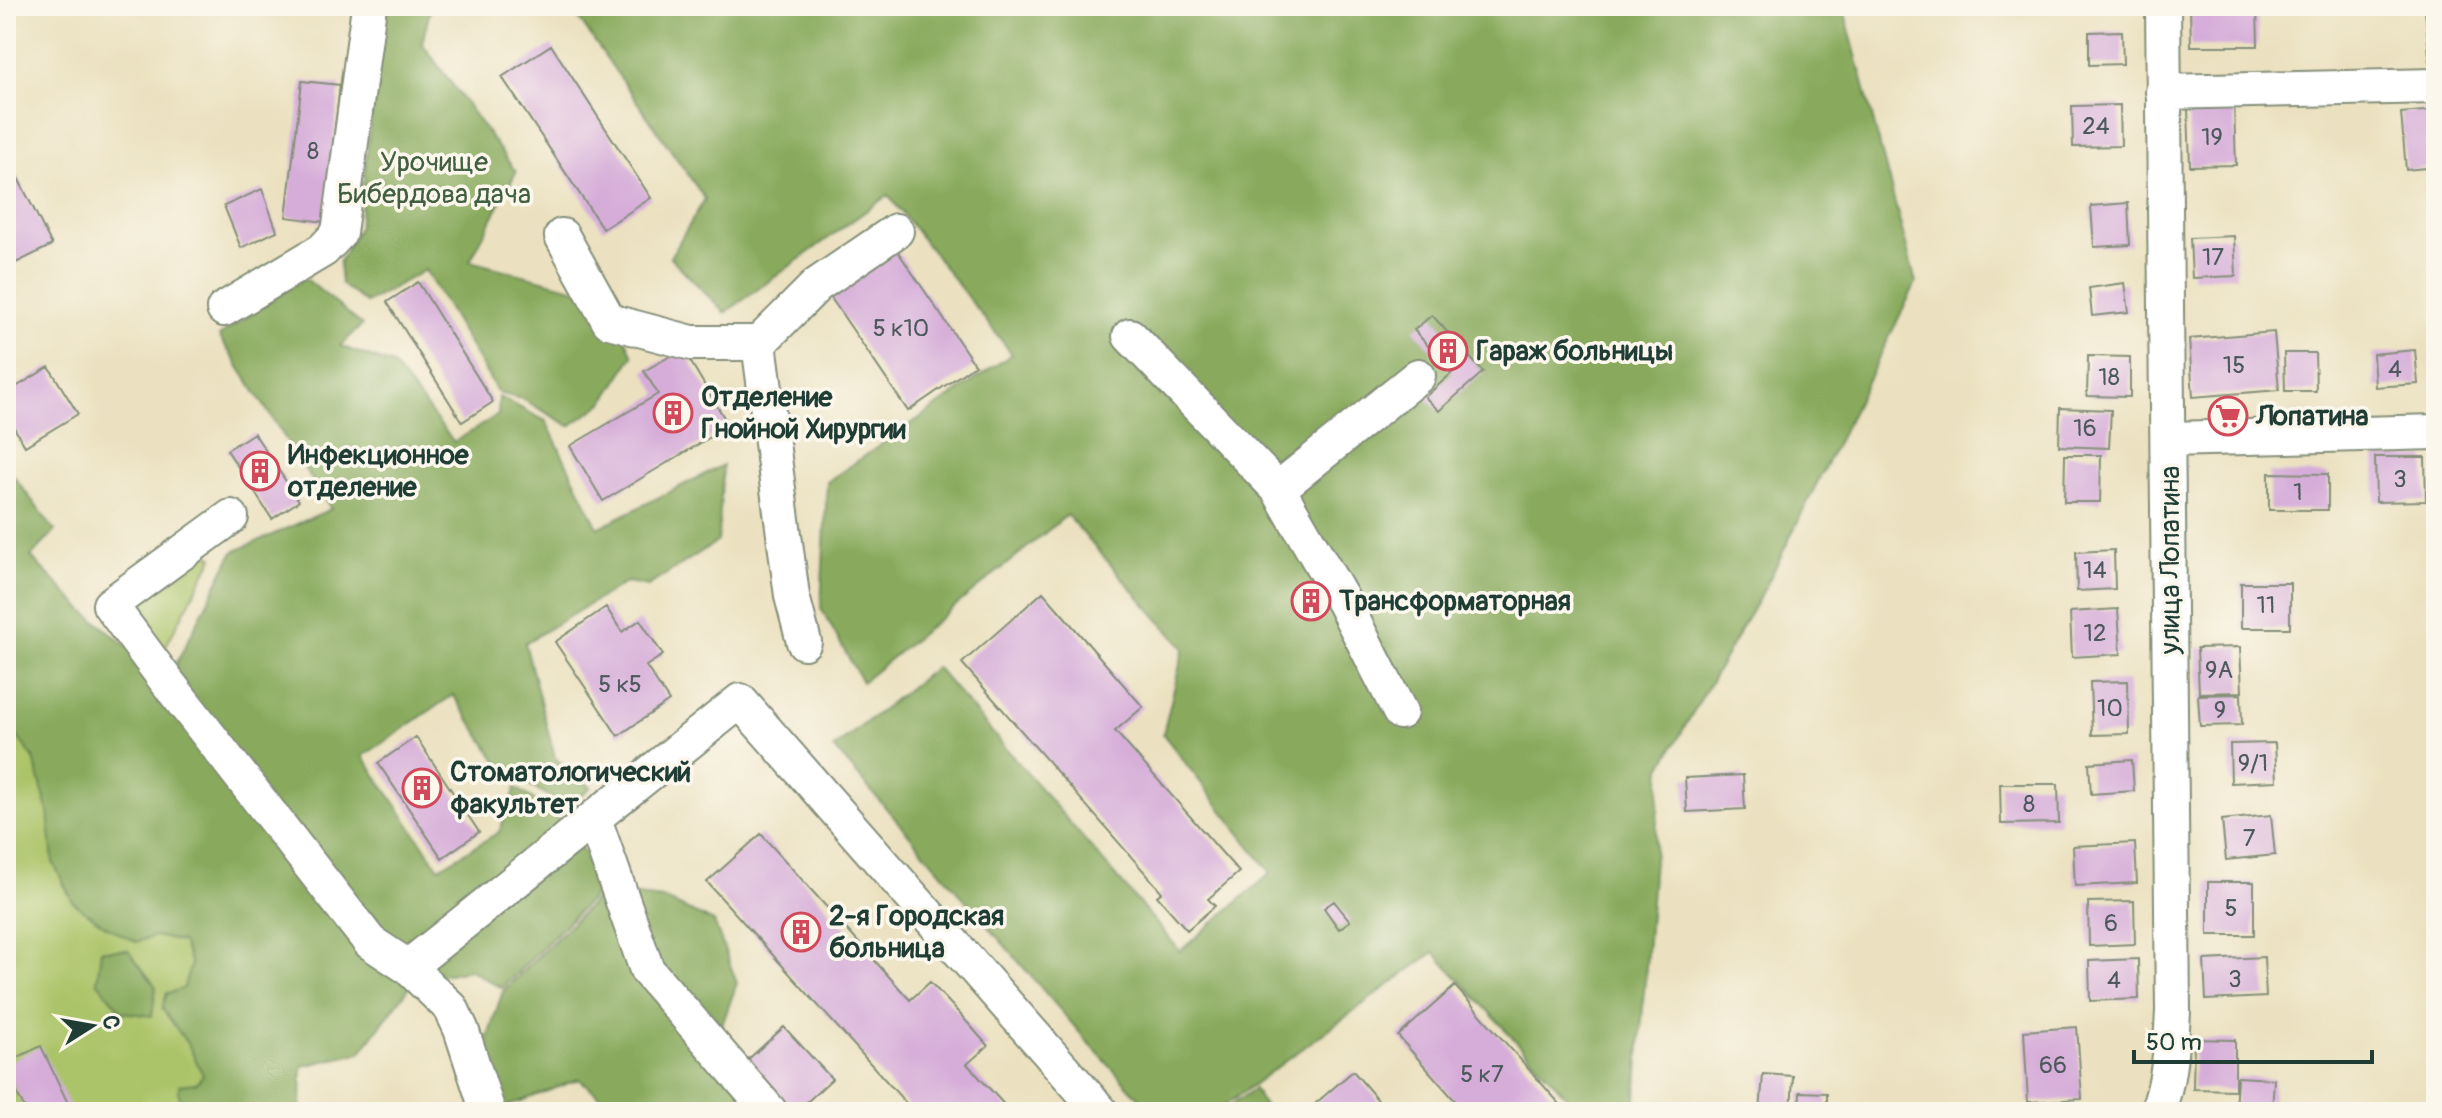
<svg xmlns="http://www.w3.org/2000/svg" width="2442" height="1118" viewBox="0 0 2442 1118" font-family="Pangolin,sans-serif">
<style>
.green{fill:#acc469;stroke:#66804e;stroke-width:2}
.forest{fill:#89aa5d;stroke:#547448;stroke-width:2}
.building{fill:#d6add9}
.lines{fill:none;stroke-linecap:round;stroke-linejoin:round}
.minor-casing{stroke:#858f7a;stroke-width:38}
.minor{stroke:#fff;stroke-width:34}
.labels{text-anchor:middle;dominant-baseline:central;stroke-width:7;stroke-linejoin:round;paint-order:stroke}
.number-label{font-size:24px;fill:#4d595d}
.park-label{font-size:28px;fill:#425f41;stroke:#fbf7ec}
.poi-label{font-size:28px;font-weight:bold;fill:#1f3d34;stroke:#fbf7ec;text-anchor:start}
.street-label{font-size:28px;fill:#1f3d34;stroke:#fbf7ec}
</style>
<rect width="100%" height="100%" fill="#fbf7ec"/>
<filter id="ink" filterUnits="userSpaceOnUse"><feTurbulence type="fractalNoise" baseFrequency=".0125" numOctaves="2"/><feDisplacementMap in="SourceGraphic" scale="16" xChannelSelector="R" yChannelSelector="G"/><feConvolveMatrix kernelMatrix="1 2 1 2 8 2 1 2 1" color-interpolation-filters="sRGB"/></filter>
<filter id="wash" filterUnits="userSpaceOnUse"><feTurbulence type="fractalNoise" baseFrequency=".006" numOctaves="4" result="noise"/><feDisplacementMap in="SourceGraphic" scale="32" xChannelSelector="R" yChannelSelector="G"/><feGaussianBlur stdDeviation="1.8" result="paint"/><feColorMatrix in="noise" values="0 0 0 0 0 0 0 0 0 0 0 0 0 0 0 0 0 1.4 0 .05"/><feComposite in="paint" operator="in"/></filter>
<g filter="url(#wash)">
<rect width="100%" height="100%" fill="#ebe1c0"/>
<path class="green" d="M207 552 213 558 161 655 129 613Z
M6 708 179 912 237 1112H6Z"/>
<path class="forest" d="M383 6H431L422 43 516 172 470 261 608 297 633 356 603 403 570 426 522 399 498 393 425 270 366 303 341 284 339 263 359 226Z
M570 6H1843L1916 283 1766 586 1661 768 1635 1112H1581L1434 952 1216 1112H1152L1087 1041 834 748 936 667 1180 951 1271 873 1163 734 1184 648 1067 515 862 682 821 608 827 482 1012 354 888 195 725 313 670 257 705 199Z
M305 278 362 325 340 346 393 365 454 442 498 415 499 397 546 421 598 528 723 465 718 541 648 586 627 582 525 643 555 758 591 787 569 807 504 771 453 695 363 756 439 868 499 832 516 788 550 810 585 853 595 895 502 988 470 970 415 980 360 1053 302 1066 301 1112H186L179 1095V1085L196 1083 203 1075 189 1046 162 1008 167 993 183 989 191 964 182 942 155 936 136 942 107 927 73 902 53 862 48 811 34 759 17 736 6 731V466L55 531 31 557 84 611 168 680 233 552 331 509 219 336Z
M620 894 664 899 714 922 737 983 711 1056 760 1112H620L579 1079 496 1111 479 1062 503 991 596 899Z
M101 950H128L156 987 152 1016 122 1012 97 982Z
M1254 1089 1268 1112H1222Z"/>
<g id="blocks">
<path class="building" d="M1928 6H1977V13L1928 12Z
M2190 6H2257L2258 46H2191Z
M2436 8V67H2430L2425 9Z
M2122 31 2123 64 2089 65V32Z
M551 45 651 198 603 229 502 77Z
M302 81 340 85 324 222 286 217Z
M2120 105 2121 146 2073 147 2072 106Z
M2234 107 2236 165 2190 166 2188 109Z
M2436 110V167L2406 170 2401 113Z
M17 176 52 245 6 268V181Z
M262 189 277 231 241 248 224 206Z
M2128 203 2130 245 2094 247 2091 206Z
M2234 236 2236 276 2192 278 2190 238Z
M894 246 975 365 908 411 827 292Z
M418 282 493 402 462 422 387 302Z
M2125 283 2129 312 2092 316 2089 288Z
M1432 315 1483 372 1439 411 1425 397 1452 373 1414 330Z
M2274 332 2279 390 2193 397 2189 339Z
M683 349 729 426 603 501 570 446 658 394 644 371Z
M2415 350 2418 384 2375 387 2373 354Z
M2284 353H2315L2316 391H2285Z
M2088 356 2130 357V397L2087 396Z
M49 367 78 414 25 446 6 414V393Z
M2060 408 2111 410 2109 448 2059 446Z
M254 433 299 501 272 519 227 450Z
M2065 455H2101L2100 502H2064Z
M2375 457H2425L2426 501 2376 502Z
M2269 473 2328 474V510H2269Z
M2114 550 2115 589 2077 591 2076 552Z
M2241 583H2290V628H2241Z
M1313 585 1326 605 1308 617 1295 597Z
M1043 592 1143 707 1115 731 1239 872 1208 899 1215 906 1187 930 1157 896 1162 892 962 663Z
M606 607 622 632 640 620 663 655 646 666 669 701 618 736 555 642Z
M2118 609 2121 654 2072 657 2070 612Z
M2240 647 2242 692 2199 693 2197 648Z
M2128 681 2129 734 2092 735 2090 682Z
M2241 694 2242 725 2200 726 2198 695Z
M416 737 479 832 442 858 378 763Z
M2275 743 2277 781 2231 783 2230 744Z
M2132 760 2134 791 2091 794 2089 763Z
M1743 775 1745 809 1687 812 1685 778Z
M2000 784H2058L2059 823 2001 824Z
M2271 815 2275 855 2226 860 2222 820Z
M761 834 910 1000 930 982 959 1013 988 1046 967 1064 1011 1112H914L707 882Z
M2135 843 2137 883 2075 886 2073 846Z
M2208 882H2254V935H2208Z
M1334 901 1350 921 1339 929 1324 908Z
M2134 901 2135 944 2089 946 2088 902Z
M2264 957 2266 997 2206 1000 2204 960Z
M2138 959 2139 999 2090 1001 2089 961Z
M1455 986 1567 1112H1465L1398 1036Z
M784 1027 832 1079 796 1112H789L744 1063Z
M2077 1027 2082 1099 2028 1102 2024 1031Z
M2194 1039 2235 1040V1090L2193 1089Z
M41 1046 72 1112H26L6 1070V1063Z
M1353 1071 1388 1112H1321L1315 1104Z
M1763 1074 1793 1076 1791 1112H1760Z
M2237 1077 2274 1079 2272 1112H2235Z
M1800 1092 1827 1093V1112H1799Z"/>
</g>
</g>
<g filter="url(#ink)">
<use href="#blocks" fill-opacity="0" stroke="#858f7a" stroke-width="2"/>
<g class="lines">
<g class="minor-casing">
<path id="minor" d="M2163 92 2436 86
M562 236 609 321 692 343H759L792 596 804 642
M224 309 323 250 339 233 369 6
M1130 336 1278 489 1344 603 1400 712
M759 343 817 285 896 231
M2169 439 2436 432
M1278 489 1418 376
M231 517 110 605 165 679 370 942 408 967 740 701 1101 1112
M594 819 647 970 770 1112
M408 967 451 1008 461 1029 488 1112
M2157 1112C2170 1081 2171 1045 2173 1011L2163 6"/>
</g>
<use href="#minor" class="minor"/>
</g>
</g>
<defs>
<g id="building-ring" transform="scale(2)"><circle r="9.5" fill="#fbf7ec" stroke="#d1495b" stroke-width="1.5"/><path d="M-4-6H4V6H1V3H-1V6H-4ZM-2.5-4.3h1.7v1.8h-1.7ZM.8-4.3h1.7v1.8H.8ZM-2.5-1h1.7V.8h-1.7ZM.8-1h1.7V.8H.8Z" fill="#d1495b"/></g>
<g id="supermarket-ring" transform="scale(2)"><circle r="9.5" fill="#fbf7ec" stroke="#d1495b" stroke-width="1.5"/><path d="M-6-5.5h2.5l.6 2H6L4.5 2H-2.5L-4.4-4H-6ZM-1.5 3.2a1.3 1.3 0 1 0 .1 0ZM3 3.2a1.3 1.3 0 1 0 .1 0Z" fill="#d1495b"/></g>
</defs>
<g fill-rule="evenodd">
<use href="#building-ring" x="1448" y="351"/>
<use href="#building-ring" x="673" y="413"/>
<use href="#supermarket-ring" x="2228" y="416"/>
<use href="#building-ring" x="260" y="471"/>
<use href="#building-ring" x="1311" y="601"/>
<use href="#building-ring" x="422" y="788"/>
<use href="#building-ring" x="801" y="932"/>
</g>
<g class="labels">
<g class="number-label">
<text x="2096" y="126">24</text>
<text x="2212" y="137">19</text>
<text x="313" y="151">8</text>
<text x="2213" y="257">17</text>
<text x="901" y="328">5 к10</text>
<text x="2234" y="365">15</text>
<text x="2395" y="369">4</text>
<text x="2109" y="377">18</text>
<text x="2085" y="428">16</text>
<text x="2400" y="479">3</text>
<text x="2298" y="492">1</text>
<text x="2095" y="570">14</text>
<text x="2266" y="605">11</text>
<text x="2095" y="633">12</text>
<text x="2219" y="670">9А</text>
<text x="620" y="684">5 к5</text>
<text x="2110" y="708">10</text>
<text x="2220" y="710">9</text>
<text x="2253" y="763">9/1</text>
<text x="2029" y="804">8</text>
<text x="2249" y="838">7</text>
<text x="2231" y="908">5</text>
<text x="2111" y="923">6</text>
<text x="2235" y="979">3</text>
<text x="2114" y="980">4</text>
<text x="2053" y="1065">66</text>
<text x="1482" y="1074">5 к7</text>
</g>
<g class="park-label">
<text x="434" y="162">Урочище<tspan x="434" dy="32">Бибердова дача</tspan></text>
</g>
<g class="poi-label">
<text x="1476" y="351">Гараж больницы</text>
<text x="701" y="397">Отделение<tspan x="701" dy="32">Гнойной Хирургии</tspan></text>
<text x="2256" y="416">Лопатина</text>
<text x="288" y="455">Инфекционное<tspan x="288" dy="32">отделение</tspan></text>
<text x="1339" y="601">Трансформаторная</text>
<text x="450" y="772">Стоматологический<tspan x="450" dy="32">факультет</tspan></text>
<text x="829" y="916">2-я Городская<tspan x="829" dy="32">больница</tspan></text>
</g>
<g class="street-label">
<text transform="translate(2170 560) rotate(-90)">улица Лопатина</text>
</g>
</g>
<rect width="2442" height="1118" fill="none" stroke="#fbf7ec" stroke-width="32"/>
<g transform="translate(92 1026) rotate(79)" stroke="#fbf7ec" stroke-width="6" paint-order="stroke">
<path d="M0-6L14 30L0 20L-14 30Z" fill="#1f3d34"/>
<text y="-12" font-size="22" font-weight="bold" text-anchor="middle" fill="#1f3d34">С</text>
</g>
<path d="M2134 1050v12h238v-12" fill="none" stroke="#1f3d34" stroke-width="4"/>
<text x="2146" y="1050" font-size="24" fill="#1f3d34" stroke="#fbf7ec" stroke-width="6" paint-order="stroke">50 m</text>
</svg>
